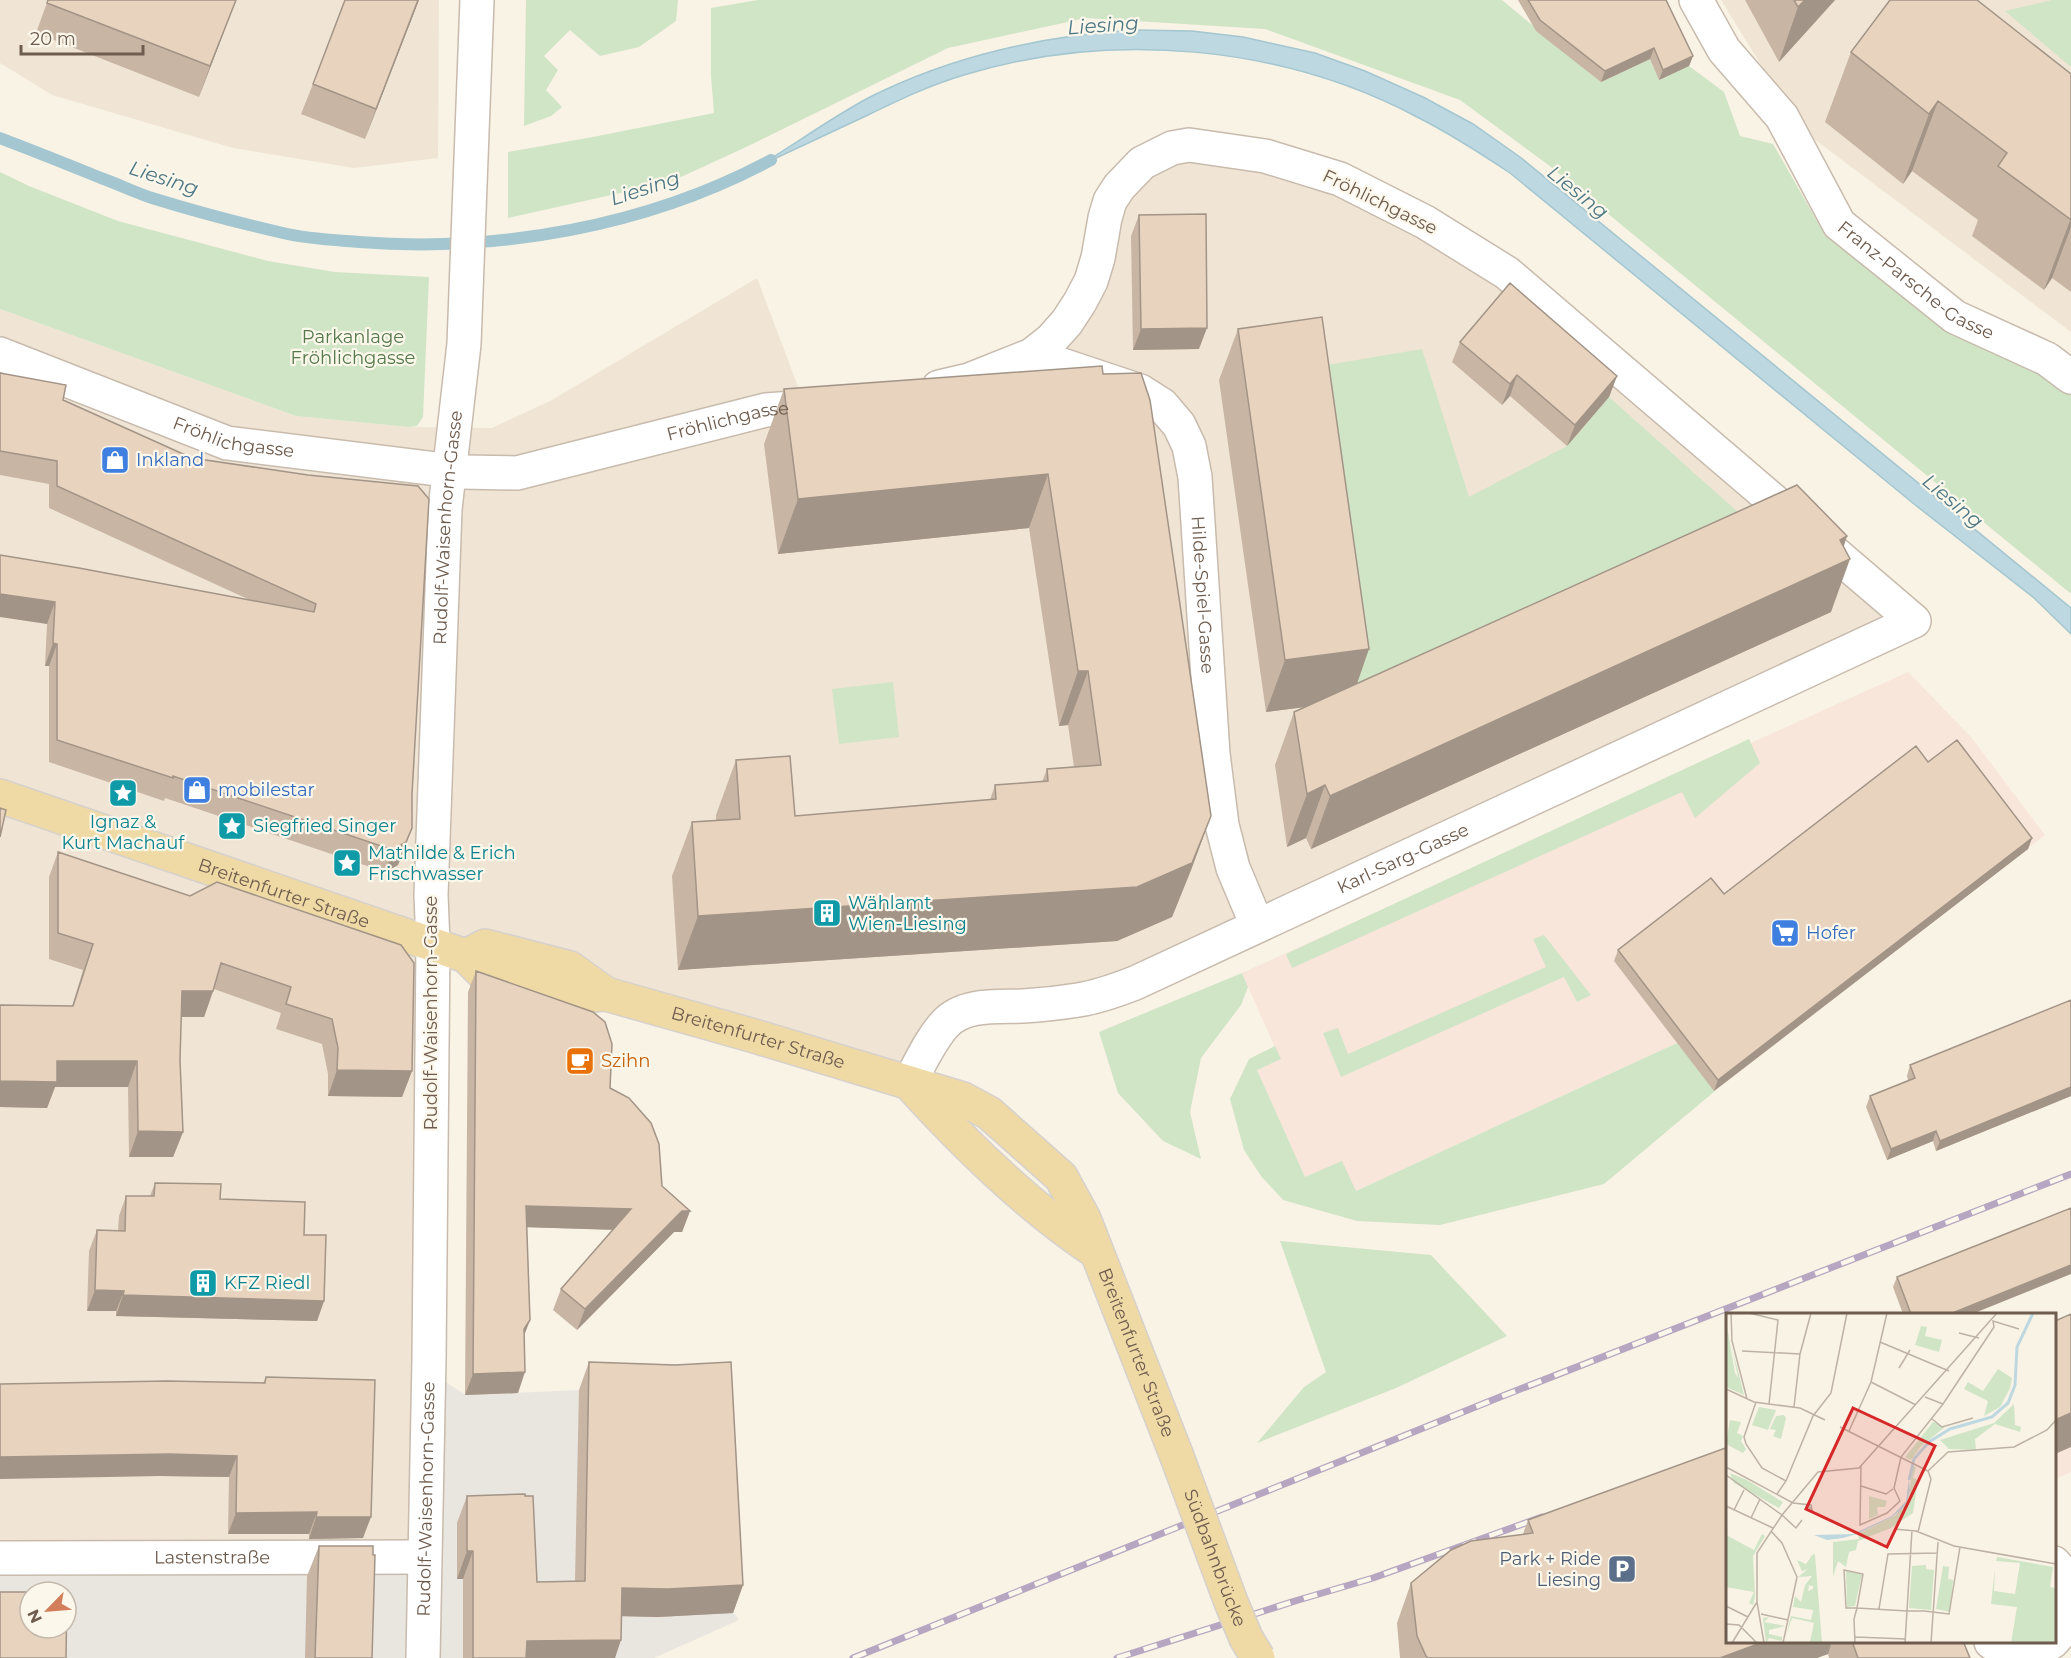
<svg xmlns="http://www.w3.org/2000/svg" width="2071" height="1658" viewBox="0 0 2071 1658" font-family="Montserrat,sans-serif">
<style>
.residential{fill:#f0e5d5}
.commercial{fill:#f8e6db}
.industrial{fill:#e9e5df;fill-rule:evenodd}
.green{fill:#d0e4c6}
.water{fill:#bdd8e0;stroke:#a4c6d0;stroke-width:1.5}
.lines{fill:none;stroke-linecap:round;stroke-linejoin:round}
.stream{stroke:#a4c6d0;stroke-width:12}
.minor-casing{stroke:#c8bbad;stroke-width:36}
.major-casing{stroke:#d6d1cd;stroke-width:36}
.minor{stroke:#fff;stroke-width:33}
.major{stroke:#efdaa6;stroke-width:33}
.rail-casing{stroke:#b6a6c1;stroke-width:7}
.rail{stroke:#fcf7eb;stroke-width:4.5;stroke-dasharray:14;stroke-linecap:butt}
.major-bridge-casing{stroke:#d6d1cd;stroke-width:36;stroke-linecap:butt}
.major-bridge{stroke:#efdaa6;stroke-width:33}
.wall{fill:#c8b5a4}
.shaded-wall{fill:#a29486}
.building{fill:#e8d3bf;stroke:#a29486;stroke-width:1.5}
.labels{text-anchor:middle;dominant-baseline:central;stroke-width:4.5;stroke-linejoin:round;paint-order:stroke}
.street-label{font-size:18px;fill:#6e5c4e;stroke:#fcf7eb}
.park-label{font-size:18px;fill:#54794b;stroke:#fcf7eb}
.shop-label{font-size:18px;fill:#366cbe;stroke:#fcf7eb;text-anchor:start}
.culture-label{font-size:18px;fill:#0d838f;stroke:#fcf7eb;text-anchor:start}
.food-label{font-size:18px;fill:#c56008;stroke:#fcf7eb;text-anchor:start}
.service-label{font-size:18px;fill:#4e5e75;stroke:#fcf7eb;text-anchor:end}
.water-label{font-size:20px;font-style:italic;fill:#4e7885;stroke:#fcf7eb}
.inset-river{fill:none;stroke:#bdd8e0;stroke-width:3}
.inset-road{fill:none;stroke:#bdb2a4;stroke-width:1.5}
.view{fill:#d62828;fill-opacity:0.15;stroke:#d62828;stroke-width:3}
.inset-edge{fill:none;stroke:#6e5c4e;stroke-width:3}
</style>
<rect width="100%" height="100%" fill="#f9f3e5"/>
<path class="residential" d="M0 0H439L438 158 354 168 233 148 52 95 0 63Z
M1721 0H2071V332L1806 133 1764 70Z
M1189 145 1425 222 1914 621 1135 983 970 1010 909 1083 433 945 424 1557 0 1559V309L296 416 409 427 492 428 552 400 757 278 799 389 870 402 1051 340 1110 201Z"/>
<path class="commercial" d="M1908 672 1971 737 2045 835 1715 1091 1677 1043 1356 1191 1305 1177 1257 1070 1280 1059 1242 973Z
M2071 1340V1472L2055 1479V1347Z"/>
<path class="industrial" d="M429 1372 466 1395 579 1390 657 1392 733 1612 739 1620 654 1658H0V1559L424 1557ZM30 1592H66V1628H30Z"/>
<path class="green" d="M526 0H678L676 21 639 47 600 56 570 30 544 56 558 70 546 90 562 107 551 116 524 126Z
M758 0H1502L1601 82 1650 59 1659 80 1689 66 1724 92 1740 136 1773 144 1825 235 1950 334 2039 369 2071 393V592L2070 593 1551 167 1460 100 1265 29 1086 18 948 48 744 148 670 182 508 218V152L593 137 714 113 711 76V8Z
M2052 0H2071V67L2005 11Z
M0 172 29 186 118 221 268 261 335 272 429 277 423 417 417 426 409 427 296 416 0 309Z
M1422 349 1469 497 1567 446 1609 397 1748 521 1351 700 1303 369Z
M893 682 899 737 839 744 832 689Z
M1749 739 1760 763 1695 818 1682 792 1292 968 1286 954Z
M1544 935 1591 995 1577 1002 1564 977 1341 1077 1323 1033 1338 1028 1348 1054 1546 967 1533 939Z
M1242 973 1248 987 1241 1005 1201 1058 1190 1112 1201 1159 1163 1141 1118 1093 1099 1032Z
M1677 1043 1715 1091 1604 1184 1440 1225 1357 1221 1283 1200 1261 1176 1244 1150 1230 1099 1249 1059 1275 1046 1281 1059 1257 1070 1305 1177 1342 1161 1356 1191Z
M1280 1241 1431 1255 1507 1336 1396 1388 1257 1443 1304 1387 1326 1372Z"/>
<path class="water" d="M1135 30 1192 31 1243 37 1315 53 1365 71 1423 97 1473 124 1520 157 2071 608V634L2034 598 1914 504 1510 173C1480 153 1449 133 1417 117 1281 45 1111 30 964 75 930 85 899 100 868 115 831 132 794 150 757 167 794 145 832 117 870 97 952 56 1045 35 1135 30Z"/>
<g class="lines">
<path class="stream" d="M0 138C34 151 67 164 101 178 118 184 134 192 152 198 194 211 239 223 283 233 308 239 334 240 359 242 498 253 648 226 771 160"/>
<g class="minor-casing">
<g id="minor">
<path id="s1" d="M1696 0 1724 50 1782 117 1839 224 1955 317 2047 359 2071 377"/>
<path id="s2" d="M0 354 227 443 461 472 517 473 766 410 821 406"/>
<path id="s3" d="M1032 355 1140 391 1162 405 1179 425 1189 446 1195 477 1213 754 1222 825 1233 868 1257 925"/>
<path id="s4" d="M909 1083C920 1064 930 1040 945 1024 964 1003 998 1007 1023 1006 1041 1005 1060 1003 1078 1000 1098 997 1117 990 1135 983L1914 621 1507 273 1425 222 1340 179 1265 156 1189 145 1172 148 1142 163 1119 187 1110 201 1105 218 1098 258 1091 281 1080 302 1067 322 1051 340 1032 355 969 380 939 387"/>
<path id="s5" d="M0 1558 424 1557"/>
<path d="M2054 1563 2064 1574 2071 1592"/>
<path d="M2054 1640 2064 1629 2071 1611"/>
<path d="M1991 1642C2009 1656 2033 1655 2052 1642"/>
<path id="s6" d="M423 1658 429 1359 433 944 431 895 445 509 464 344 477 0"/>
</g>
</g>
<g class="major-casing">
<g id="major">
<path id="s7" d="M0 796 466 956 484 974 566 997 606 994"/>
<path id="s8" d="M466 956 485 946 570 968 606 994 751 1035 963 1099 989 1113 1061 1177 1084 1219 1176 1454"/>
<path d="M909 1083C964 1144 1026 1205 1095 1251"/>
</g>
</g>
<use href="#minor" class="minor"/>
<use href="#major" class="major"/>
<g class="rail-casing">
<path id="rail" d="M853 1658 1500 1397 2071 1174
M1117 1658 1295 1601 1373 1578 1542 1517"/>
</g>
<use href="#rail" class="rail"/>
<g class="major-bridge-casing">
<g id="major-bridge">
<path id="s9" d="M1176 1454 1231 1602 1246 1638 1258 1658"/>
</g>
</g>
<use href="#major-bridge" class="major-bridge"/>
</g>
<path class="wall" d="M48 0H236L199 97 36 33Z
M419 0 365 139 301 114 313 84Z
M1518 0H1666L1693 56 1689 66 1659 80 1650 59 1601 82 1536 31Z
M1745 0H1835L1779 62Z
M1851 52 2071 74V292L2052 278 2044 290 1972 236 1978 220 1912 171 1903 184 1825 122Z
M1139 215 1199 349 1133 350 1131 236Z
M1238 329 1357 684 1847 536 1844 546 1831 612 1311 849 1306 838 1287 847 1275 765 1294 712 1306 707 1266 712 1219 380Z
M1460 342 1617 376 1609 397 1567 446 1510 396 1502 405 1452 362Z
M0 373 63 400 192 458 308 475 404 850 398 865 385 872 165 798 164 801 49 762V666H45L47 624 0 555 252 601 49 508V484L0 475Z
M1103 374 1211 816 1191 870 1172 917 1117 941 678 970 672 876 692 822 716 820V815L736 760 795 816 990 800 995 785 1042 782 1047 769 1074 767 1068 725 1059 726 1029 528 778 554 764 444 784 389Z
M1928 762 2032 838 2028 849 1714 1091 1614 961 1618 950 1724 894Z
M58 852 190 896 412 1071 402 1097 328 1096V1074L322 1044 276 1029 281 1013 214 989 204 1017H181L180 1060 183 1132 173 1157H129L128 1087H55L47 1108 0 1107V1005L72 1006 83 970 49 959V877Z
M476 971 610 1088 662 1186 690 1211 682 1232H674L577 1330 553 1310 561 1289 613 1230 527 1227 530 1320 524 1335 518 1393 465 1395 468 992Z
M2071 1000V1096L1936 1151 1933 1141 1887 1160 1866 1107 1870 1096 1908 1080 1907 1076 1910 1065Z
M155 1183 220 1199 304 1235 324 1301 317 1321 116 1316V1311H87L89 1251 97 1230 118 1231 119 1216 126 1196H150Z
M1897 1277 1972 1314H1903L1893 1287Z
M589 1362 743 1585 733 1613 658 1617 622 1616 615 1658H463V1579H457V1523L467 1496 537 1582 575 1581 579 1390Z
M266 1377 363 1538 309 1539V1534H228L229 1477 161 1476 263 1383Z
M1528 1520 1728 1641H1963L1970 1658H1829L1828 1654 1817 1658H1400L1397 1623 1411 1583 1523 1534Z
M319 1546 372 1658H305L307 1576Z"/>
<path class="shaded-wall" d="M236 0 199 97 210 66Z
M418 0H419L365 139 376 109Z
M1805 0H1835L1779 62 1798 7Z
M1654 48 1650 59 1601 82 1605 71Z
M1693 56 1689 66 1659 80 1663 70Z
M1938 101 1912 171 1903 184 1929 114Z
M2071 218V227L2052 278 2044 290Z
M1207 328 1199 349 1133 350 1141 329Z
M1517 375 1510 396 1502 405 1510 384Z
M1617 376 1609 397 1567 446 1575 425Z
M1048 474 1029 528 778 554 798 499Z
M1847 536 1837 565 1850 559 1831 612 1311 849 1330 796Z
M0 594 55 602 47 624 0 617Z
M53 643 57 644 49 666H45Z
M1369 649 1351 701 1266 712 1285 660Z
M1078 671H1088L1068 725 1059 726Z
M1325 785 1306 838 1287 847 1307 794Z
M1211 816 1191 870 1172 917 1117 941 678 970 698 916Z
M412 828 398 865 385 872 393 850Z
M2032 838 2028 849 1714 1091 1718 1080Z
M182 991H213L204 1017H172Z
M57 1061H137L128 1087H55L47 1108 0 1107V1081Z
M337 1070 412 1071 402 1097 328 1096Z
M2071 1087V1096L1936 1151 1940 1141Z
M138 1131 183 1132 173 1157H129Z
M1936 1131 1933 1141 1887 1160 1891 1149Z
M526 1206 631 1209 623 1230 519 1227Z
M682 1211H690L682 1232H674L577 1330 585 1309Z
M2071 1265V1274L1972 1314H1950Z
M95 1290 124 1291 116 1311H87Z
M123 1295 324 1301 317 1321 116 1316Z
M530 1320 522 1341 524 1329Z
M525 1372 518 1393 465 1395 473 1374Z
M2071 1413V1447L2055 1454V1420Z
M169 1454 237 1456 229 1477 161 1476 0 1479V1457Z
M317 1512 309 1534H228L236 1513Z
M316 1517H371L363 1538 309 1539Z
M467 1551H473L463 1579H457Z
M743 1585 733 1613 658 1617 612 1616 622 1588Z
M621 1640 615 1658H520L527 1641Z
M1766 1641H1832L1828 1654 1817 1658H1720Z"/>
<path class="building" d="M48 0H236L210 66 47 3Z
M345 0H418L376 109 313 84Z
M1528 0H1666L1693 56 1663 70 1654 48 1605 71 1540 20Z
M1794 0H1805L1798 7Z
M1890 0H1977L2071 74V218L2070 219 1998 166 2007 153 1938 101 1929 114 1851 52Z
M1206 214 1207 328 1141 329 1139 215Z
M1510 283 1617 376 1575 425 1517 375 1510 384 1460 342Z
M1322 317 1369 649 1285 660 1238 329Z
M1102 366 1103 374 1141 373 1150 400 1211 816 1192 863 1137 887 698 916 692 822 740 819 736 760 790 756 795 816 996 799 995 785 1048 781 1047 769 1101 765 1088 671H1078L1048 474 798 499 784 389Z
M0 373 66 385 63 400 192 458 308 475 418 486 429 499 412 794V828L406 842 393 850 173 776V778L57 740V644L53 643 55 602 0 594V555L79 568 314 612 316 604 57 486V461L0 451Z
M1797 485 1847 536 1840 540 1850 559 1330 796 1325 785 1307 794 1294 712Z
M1957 740 2032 838 1718 1080 1618 950 1711 878 1724 894 1916 746 1928 762Z
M0 808 6 810 0 837Z
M58 852 190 896 217 882 401 945 414 963 412 1071 337 1070 338 1048 332 1019 286 1004 291 987 221 963 213 991H182L180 1060 183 1132 138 1131 137 1061H57V1082L0 1081V1005L73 1006 93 944 58 933Z
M476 971 593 1012 605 1022 612 1044 610 1088 629 1098 651 1123 659 1144 662 1186 690 1211H682L585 1309 561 1289 631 1209 526 1206 530 1320 524 1329 525 1372 473 1374Z
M2071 1000V1087L1940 1141 1936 1131 1891 1149 1870 1096 1915 1078 1910 1065Z
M155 1183 221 1184 220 1199 305 1202 304 1235H326L324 1301 123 1295 124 1291 95 1290 97 1230 125 1231 126 1196H154Z
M2071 1208V1265L1950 1314H1911L1897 1277Z
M2071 1314V1413L2055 1420V1321Z
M589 1362 675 1365 731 1362 743 1585 668 1589 622 1588 621 1640 527 1641 526 1658H473V1551H467V1496L525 1494V1496H533L537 1582 585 1581Z
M266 1377 375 1380 371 1517H316L317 1512 236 1513 237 1456 169 1454 0 1457V1384L167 1381 265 1383Z
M1728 1447V1641H1766L1720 1658H1428L1426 1656 1417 1636 1411 1583 1451 1550 1471 1541 1533 1533 1528 1520Z
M319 1546H373V1555H375L372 1658H315Z
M0 1592H30V1628H66V1593H67L66 1658H0Z
M1852 1641H1963L1970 1658H1858Z"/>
<defs>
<g id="shop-square" transform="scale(1.5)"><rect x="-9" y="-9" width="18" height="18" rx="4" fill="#3f7fe0" stroke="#fcf7eb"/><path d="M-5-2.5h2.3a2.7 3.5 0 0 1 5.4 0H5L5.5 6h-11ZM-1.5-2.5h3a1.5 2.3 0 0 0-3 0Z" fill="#fff"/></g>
<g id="sight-square" transform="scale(1.5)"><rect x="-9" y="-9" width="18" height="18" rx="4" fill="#0f9aa8" stroke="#fcf7eb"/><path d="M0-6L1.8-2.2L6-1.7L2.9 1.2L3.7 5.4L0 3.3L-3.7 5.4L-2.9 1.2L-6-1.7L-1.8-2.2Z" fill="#fff"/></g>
<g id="building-square" transform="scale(1.5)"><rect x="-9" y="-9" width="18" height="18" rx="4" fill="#0f9aa8" stroke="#fcf7eb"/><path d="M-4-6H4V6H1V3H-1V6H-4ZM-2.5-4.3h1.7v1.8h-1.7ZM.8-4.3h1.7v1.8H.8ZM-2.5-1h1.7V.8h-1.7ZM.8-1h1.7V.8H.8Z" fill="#fff"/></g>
<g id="supermarket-square" transform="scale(1.5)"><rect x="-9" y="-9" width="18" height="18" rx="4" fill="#3f7fe0" stroke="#fcf7eb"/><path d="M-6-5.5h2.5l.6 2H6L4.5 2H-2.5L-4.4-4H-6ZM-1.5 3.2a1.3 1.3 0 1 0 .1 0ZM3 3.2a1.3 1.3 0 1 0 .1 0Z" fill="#fff"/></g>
<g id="cafe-square" transform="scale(1.5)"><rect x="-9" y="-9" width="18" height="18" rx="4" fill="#e8710a" stroke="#fcf7eb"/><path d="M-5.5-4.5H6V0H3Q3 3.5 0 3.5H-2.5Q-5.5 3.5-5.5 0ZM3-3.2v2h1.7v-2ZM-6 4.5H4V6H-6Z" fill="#fff"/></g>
<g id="parking-square" transform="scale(1.5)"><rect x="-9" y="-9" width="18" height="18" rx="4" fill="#5c6f8a" stroke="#fcf7eb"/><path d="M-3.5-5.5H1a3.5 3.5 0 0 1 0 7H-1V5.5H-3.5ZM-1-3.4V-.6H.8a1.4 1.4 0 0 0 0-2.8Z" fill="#fff"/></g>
</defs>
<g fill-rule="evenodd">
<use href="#shop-square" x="115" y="460"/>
<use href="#shop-square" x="197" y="790"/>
<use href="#sight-square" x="123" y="793"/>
<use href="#sight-square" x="232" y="826"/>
<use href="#sight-square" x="347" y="863"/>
<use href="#building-square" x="827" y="913"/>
<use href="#supermarket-square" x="1785" y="933"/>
<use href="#cafe-square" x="580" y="1061"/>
<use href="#building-square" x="203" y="1283"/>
<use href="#parking-square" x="1622" y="1569"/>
</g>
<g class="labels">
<g class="street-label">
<text transform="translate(1380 202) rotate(26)">Fröhlichgasse</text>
<text stroke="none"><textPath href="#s1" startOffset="363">Franz-Parsche-Gasse</textPath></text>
<text stroke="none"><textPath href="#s2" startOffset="753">Fröhlichgasse</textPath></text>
<text stroke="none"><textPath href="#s2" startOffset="249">Fröhlichgasse</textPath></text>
<text stroke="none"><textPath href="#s6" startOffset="1131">Rudolf-Waisenhorn-Gasse</textPath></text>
<text stroke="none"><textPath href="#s3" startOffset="339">Hilde-Spiel-Gasse</textPath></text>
<text stroke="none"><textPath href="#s4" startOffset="562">Karl-Sarg-Gasse</textPath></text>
<text stroke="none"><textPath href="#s7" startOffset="300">Breitenfurter Straße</textPath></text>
<text transform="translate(431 1013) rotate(-90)">Rudolf-Waisenhorn-Gasse</text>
<text stroke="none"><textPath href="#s8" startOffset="312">Breitenfurter Straße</textPath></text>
<text stroke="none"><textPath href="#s8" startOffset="843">Breitenfurter Straße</textPath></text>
<text stroke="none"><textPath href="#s6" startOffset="159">Rudolf-Waisenhorn-Gasse</textPath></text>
<text stroke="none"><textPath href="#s5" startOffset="212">Lastenstraße</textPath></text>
<text stroke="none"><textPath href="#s9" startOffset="111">Südbahnbrücke</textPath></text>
</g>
<g class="park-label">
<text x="353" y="337">Parkanlage<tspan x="353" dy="21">Fröhlichgasse</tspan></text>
</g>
<g class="shop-label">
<text x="136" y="460">Inkland</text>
<text x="218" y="790">mobilestar</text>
<text x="1806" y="933">Hofer</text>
</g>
<g class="culture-label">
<text x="123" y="822" text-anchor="middle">Ignaz &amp;<tspan x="123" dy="21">Kurt Machauf</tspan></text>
<text x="253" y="826">Siegfried Singer</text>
<text x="368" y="853">Mathilde &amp; Erich<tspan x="368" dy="21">Frischwasser</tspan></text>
<text x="848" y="903">Wählamt<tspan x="848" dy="21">Wien-Liesing</tspan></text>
<text x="224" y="1283">KFZ Riedl</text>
</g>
<g class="food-label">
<text x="601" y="1061">Szihn</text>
</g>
<g class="service-label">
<text x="1601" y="1559">Park + Ride<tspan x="1601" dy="21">Liesing</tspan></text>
</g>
<g class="water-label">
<text transform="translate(1103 25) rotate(-4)">Liesing</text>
<text transform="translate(164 178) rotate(18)">Liesing</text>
<text transform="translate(645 188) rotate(-18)">Liesing</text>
<text transform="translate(1578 192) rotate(39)">Liesing</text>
<text transform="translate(1953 501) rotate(40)">Liesing</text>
</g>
</g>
<g transform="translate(1726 1313)">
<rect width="330" height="330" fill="#f9f3e5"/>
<path d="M0 7 9 60 12 65 6 34 18 82 0 74ZM195 13 201 14 199 23 216 27 213 39 189 32ZM272 56 286 65 284 75 274 94 258 103 262 88 238 76 242 69 257 78ZM288 91 289 112 295 114 294 119 269 111 249 126 250 137 223 136 214 127 268 110ZM33 94 50 97 42 117 26 112ZM58 102 60 105 55 126 47 123 50 117 44 116 50 103ZM4 107 15 109 11 120 17 123 15 128 20 136 17 140 0 131ZM207 109 219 114 195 133 185 147 179 144ZM186 153 190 154 187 165 192 167 187 200 165 215 132 228 130 237 123 239 120 254 112 248 107 264V229L133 226 132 221 170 202 183 185ZM4 160 21 167 57 189 53 195 8 170ZM143 183 161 188 159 194H151L152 202 143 206ZM36 221 39 223 27 243 29 283 27 292 23 290 28 279 0 274V222L28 237ZM87 241 89 242 96 330 84 329 88 310 66 305 60 323 65 303 85 307 87 297 67 294 69 283 75 289 79 272 83 273 82 278 87 276V273L79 272 86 263 72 264 82 256 76 258 71 247 80 251ZM271 244 327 254 324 274 330 275V330H285L291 294 265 291 269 255 268 278 289 281 294 250 270 248ZM200 252V256L208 257 205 297 183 295 186 253ZM217 253 223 254 222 266 227 267 224 299 210 296ZM120 258 136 261 129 293 121 294ZM43 304 38 309 59 313 43 317V321L56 324V328L43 325 40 330 37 305Z" fill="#d0e4c6"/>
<path d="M183 166 184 177 181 188 176 196 166 204 131 221 117 225 101 227 88 222 127 221 166 203 180 188Z" fill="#bdd8e0"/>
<path class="inset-river" d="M183 167 188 146 203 129 224 116 266 104 282 90 289 72 291 34 307 0"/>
<path class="inset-road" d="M5 0 6 28 21 86M23 0 52 7 43 91M233 20 253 25M154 29 223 58M16 38 74 41M173 55 184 37M145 69 190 92M0 76 28 89 74 95 99 107M199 84 217 91M30 89 18 124 20 131 36 155 60 168M68 94 74 41 85 0M206 106 216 114 247 105M114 114 202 158M123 118 145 69 161 0M135 152 134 212 161 200 174 188 168 175 175 144 217 91 268 14 267 8 293 16M0 154 67 190M202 158 222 139 288 134 321 117 330 107M0 162 56 202M135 173 160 181 167 176M51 181 60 168 87 103 105 80 121 0M67 190 85 192 86 197 82 193M0 193 47 215M8 197 18 177M56 202 70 215 76 207M25 205 34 186M168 216 190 218 228 233 330 251M45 218 56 230 71 264 57 330M192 219 205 166 202 158M31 289 38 330M0 293 22 304M153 296 162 241 212 240M35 301 62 307M0 311 13 312 31 330M129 324 180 326M6 330 31 289V240L56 202 92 159 133 155 271 0M129 330 128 306 131 295 137 261 118 257 120 295H131L181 298H198L223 301 234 234M179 330 186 217M205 330 212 229"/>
<path class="view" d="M127 95 209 133 161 234 80 196Z"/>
<rect width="330" height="330" class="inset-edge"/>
</g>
<g transform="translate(48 1610) rotate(245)"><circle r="28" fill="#fcf7eb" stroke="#c3b9ac" stroke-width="1.5"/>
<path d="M0-4.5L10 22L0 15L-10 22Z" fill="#d37e5b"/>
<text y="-9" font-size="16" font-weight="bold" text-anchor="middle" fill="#6e5c4e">N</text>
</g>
<path d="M21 45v9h122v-9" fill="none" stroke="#6e5c4e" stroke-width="3"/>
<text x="30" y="45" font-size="18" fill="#6e5c4e" stroke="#fcf7eb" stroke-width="4.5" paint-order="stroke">20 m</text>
</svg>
